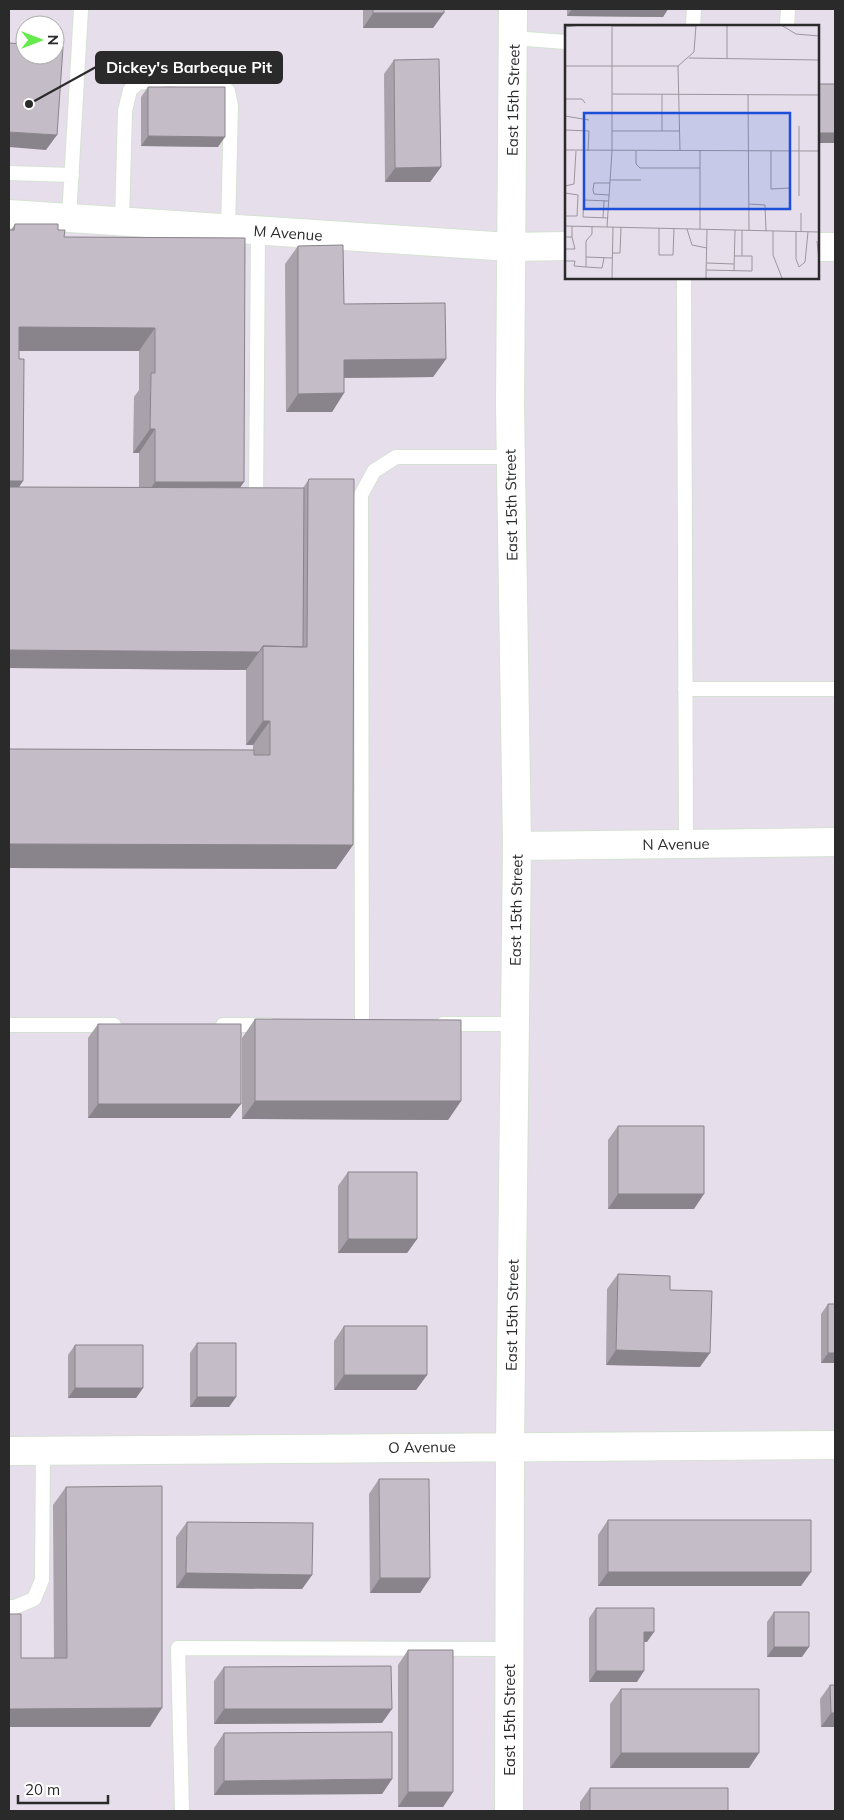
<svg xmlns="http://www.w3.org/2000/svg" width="844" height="1820" viewBox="0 0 844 1820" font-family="Mulish,sans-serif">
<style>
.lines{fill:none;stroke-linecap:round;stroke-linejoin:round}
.service-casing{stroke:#d5e2d3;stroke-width:16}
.minor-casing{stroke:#d5e2d3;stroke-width:30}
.service{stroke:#fff;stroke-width:14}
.minor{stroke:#fff;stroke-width:28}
.wall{fill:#a9a2ab;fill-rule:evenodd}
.shaded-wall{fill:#89848b}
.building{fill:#c4bcc7;stroke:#89848b}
.labels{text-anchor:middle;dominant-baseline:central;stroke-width:5;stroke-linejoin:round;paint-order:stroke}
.street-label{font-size:15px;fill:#2a2a2a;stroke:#fff}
.inset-road{fill:none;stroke:#9b969e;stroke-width:1}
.view{fill:#1d4ed8;fill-opacity:0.15;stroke:#1d4ed8;stroke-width:2.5}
.inset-edge{fill:none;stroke:#2a2a2a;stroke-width:2.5}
.leader{fill:none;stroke:#2a2a2a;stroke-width:2}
.callout-dot{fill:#2a2a2a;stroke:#fff;stroke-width:2}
.callout{fill:#2a2a2a;stroke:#2a2a2a;stroke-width:2}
.callout-label{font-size:16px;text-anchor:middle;font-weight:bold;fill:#fff}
</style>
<rect width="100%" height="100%" fill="#e6deeb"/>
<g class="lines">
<g class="service-casing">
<path id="service" d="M693 26 694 9
M787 26 788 9
M513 38 566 42
M9 173 72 175
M69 218 81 9
M122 221 125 111 130 90 138 83 168 79 218 83 228 91 231 106 228 229
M684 278 686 844
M256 505 258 231
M685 689H835
M443 1024H515
M9 1025H114
M223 1025H269
M362 1025 361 495 374 471 396 457H511
M9 1607H15L34 1599 42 1580 43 1451
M182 1811 178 1648 509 1649"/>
</g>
<g class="minor-casing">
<path id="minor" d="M9 214 511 247 566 246
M818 247H835
M517 846 835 842
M9 1451 835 1445
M509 1811 510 1446 517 846 510 405 513 9"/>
</g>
<use href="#service" class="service"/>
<use href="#minor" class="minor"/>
</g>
<path class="wall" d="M363 9H444L433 28H363Z
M567 9H668L663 17 567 16Z
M394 60 441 167 430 182H385L384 74Z
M148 87 218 147 141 146V97Z
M15 224 58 230 64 237 245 238 240 488H303L309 479 353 845 336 869 9 868V749L253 750V745H246V670L9 668V230H11ZM19 351H139V390L134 397 133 453H139V487H19L23 481Z
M298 246 344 304 446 359 433 377 344 378V393L332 412H286L285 264Z
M255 1019 461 1101 448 1120 242 1119V1038Z
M98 1024 230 1118H88V1038Z
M618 1126 694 1209H608V1140Z
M348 1172 417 1239 407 1253H338V1186Z
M618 1274 670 1290 700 1367 606 1365 607 1289Z
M828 1304 835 1363H821V1314Z
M344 1326 427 1375 416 1390H334V1341Z
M197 1343 236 1397 229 1407H190V1353Z
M75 1345 143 1388 136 1398H68V1355Z
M379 1479 430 1578 420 1593H370L369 1494Z
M66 1487 150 1727H9V1614L21 1658H54L53 1505Z
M608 1520 801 1586H598V1535Z
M187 1522 312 1575 302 1589 176 1588V1537Z
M596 1608 647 1642H644L637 1682H589V1618Z
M774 1612 802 1657H767V1622Z
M408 1650 453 1792 443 1807H398V1665Z
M224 1667 382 1723 214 1724V1681Z
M830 1685H835V1727H821L820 1699Z
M621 1689 749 1768H610V1704Z
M224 1733 392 1779 382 1794 214 1795V1748Z
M590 1788 728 1811H580V1802Z"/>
<path class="shaded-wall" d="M572 9H668L663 17 567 16Z
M373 13H444L433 28H363Z
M9 132 57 135 46 150 9 147Z
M818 133H835V143H818Z
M148 136 225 137 218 147 141 146Z
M441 167 430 182H385L395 168Z
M19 327 155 328 139 351H9Z
M446 359 433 377 331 378 344 360Z
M344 393 332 412H286L298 394Z
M150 429H155L139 453H133Z
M9 481H23L9 501Z
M155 482H244L228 506H139Z
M9 650 259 652 246 670 9 668Z
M263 721H270L253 745H246Z
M9 844 353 845 336 869 9 868Z
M255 1101H461L448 1120 242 1119Z
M98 1104H241L230 1118H88Z
M618 1194H704L694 1209H608Z
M348 1239H417L407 1253H338Z
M616 1350 710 1353 700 1367 606 1365Z
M828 1353H835V1363H821Z
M344 1375H427L416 1390H334Z
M75 1388H143L136 1398H68Z
M197 1397H236L229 1407H190Z
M608 1572H811L801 1586H598Z
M186 1573 312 1575 302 1589 176 1588Z
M380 1578H430L420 1593H370Z
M644 1632H654L647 1642H637Z
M774 1647H809L802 1657H767Z
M596 1671H644L637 1682H589Z
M162 1708 150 1727H9V1709Z
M224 1709H392L382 1723 214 1724Z
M831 1713H835V1727H821Z
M621 1753H759L749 1768H610Z
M392 1779 382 1794 214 1795 224 1781Z
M408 1792H453L443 1807H398Z"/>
<path class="building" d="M373 9H444V13H373Z
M9 43 25 44V55H55V46L63 47 57 135 9 132Z
M439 59 441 167 395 168 394 60Z
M818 84H835V133H818Z
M148 87H225V137L148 136Z
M15 224H58V230H65L64 237 245 238 244 482H155V429H150L151 373H155V328L19 327V359H24L23 481H9V230H14Z
M343 245 344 304 445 303 446 359 344 360V393L298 394V246Z
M309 479H354L353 845 9 844V749L254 750V755H270V721H263V646L307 647 308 482Z
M9 487 304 488 303 647 263 646 259 652 9 650Z
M255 1019 461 1020V1101H255Z
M98 1024H241V1104H98Z
M618 1126H704V1194H618Z
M348 1172H417V1239H348Z
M618 1274 670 1276V1290L712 1291 710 1353 616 1350Z
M828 1304H835V1353H828Z
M344 1326H427V1375H344Z
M197 1343H236V1397H197Z
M75 1345H143V1388H75Z
M379 1479H429L430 1578H380Z
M162 1486V1708L9 1709V1614H21V1658H67L66 1487Z
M608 1520H811V1572H608Z
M187 1522 313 1523 312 1575 186 1573Z
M596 1608H654V1632H644V1671H596Z
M774 1612H809V1647H774Z
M408 1650H453V1792H408Z
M391 1666 392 1709H224V1667Z
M830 1685H835V1713H831Z
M621 1689H759V1753H621Z
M392 1732V1779L224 1781V1733Z
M590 1788H728V1811H590Z"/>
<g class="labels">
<g class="street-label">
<text transform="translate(513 100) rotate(-89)">East 15th Street</text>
<text transform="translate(288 233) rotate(4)">M Avenue</text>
<text transform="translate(511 505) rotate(-91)">East 15th Street</text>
<text transform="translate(676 844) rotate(-1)">N Avenue</text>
<text transform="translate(516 910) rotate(-89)">East 15th Street</text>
<text transform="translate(512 1315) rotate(-89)">East 15th Street</text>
<text transform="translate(422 1447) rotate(-1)">O Avenue</text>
<text transform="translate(509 1720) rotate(-90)">East 15th Street</text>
</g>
</g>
<g transform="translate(565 25)">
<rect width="254" height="254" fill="#e6deeb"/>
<path class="inset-road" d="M162 0V34M216 0 231 9 254 11M47 1H131M0 2 16 0M124 33 254 35M0 41H113M47 69 254 70M97 69V106M183 69 184 205M0 74H17L20 78M254 78V94M0 91 24 95M0 105 24 106 23 126M47 106H115M0 125 254 126M115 125 113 41 129 27 131 0M135 125V204M71 126V139L75 143H135M206 126V164L225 163V126M45 155H76M0 161 9 159 11 126M19 167 18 192 43 193M0 168 13 170 12 191H0M44 170 29 169 28 165 29 158H45M234 171V101M19 175 44 176M184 179 200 180 201 206M38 193 39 176M0 201 254 207M27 201V209L21 216V232L47 233M42 202 47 126V0M94 203V230H108L109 203M122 204 127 220 142 223M177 205V231M208 206V230L217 253M231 207V234L234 242 240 237 243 207M236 207V188M0 212H7V201M252 216 254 234M0 224H10L7 212M47 228H55L56 202M21 232V242L37 243 39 233M0 236H10L9 241 21 242M142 238 169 239M141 245 187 246V231H169M169 246 170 205M47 253 48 202M141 253 142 204"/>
<path class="view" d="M19 88H225V184H19Z"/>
<rect width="254" height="254" class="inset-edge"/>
</g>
<path class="leader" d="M29 104L96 67"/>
<circle class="callout-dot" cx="29" cy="104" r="5"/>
<rect class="callout" x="96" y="52" width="186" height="31" rx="5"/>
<g class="callout-label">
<text x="189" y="73">Dickey's Barbeque Pit</text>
</g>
<rect width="844" height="1820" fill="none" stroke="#2a2a2a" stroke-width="20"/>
<g transform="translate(40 40) rotate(90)"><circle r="24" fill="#ffffff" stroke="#aaaaaa"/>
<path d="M0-4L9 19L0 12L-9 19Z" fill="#65ea4c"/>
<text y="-8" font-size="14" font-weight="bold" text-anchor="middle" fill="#2a2a2a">N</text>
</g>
<path d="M18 1795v8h90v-8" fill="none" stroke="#2a2a2a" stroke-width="2.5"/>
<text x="25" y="1795" font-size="15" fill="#2a2a2a" stroke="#ffffff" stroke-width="4" paint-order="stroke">20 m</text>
</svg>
